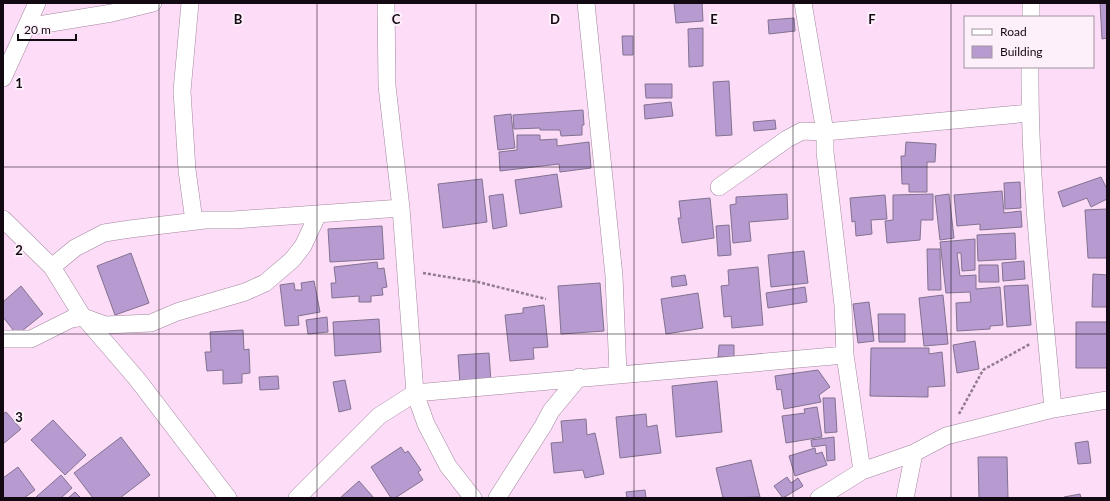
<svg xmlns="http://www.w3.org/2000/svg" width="1110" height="501" viewBox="0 0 1110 501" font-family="Lato,sans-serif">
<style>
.building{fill:#b79bd0;stroke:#827290}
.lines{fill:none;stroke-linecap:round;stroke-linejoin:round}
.street-casing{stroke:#a2869e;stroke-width:18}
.path{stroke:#917b8e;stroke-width:2.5;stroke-dasharray:3 2;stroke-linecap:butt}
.street{stroke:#fff;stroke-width:17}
.grid{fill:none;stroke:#130912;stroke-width:1;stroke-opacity:0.55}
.grid-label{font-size:13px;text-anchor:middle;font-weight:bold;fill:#130912;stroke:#fdf0fb;stroke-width:4;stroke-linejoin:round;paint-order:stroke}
</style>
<rect width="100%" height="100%" fill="#fcdcf7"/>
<path class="building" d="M674 3H702L703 21 676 23Z
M1100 3H1107V38L1102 39Z
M794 18 795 31 769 34 768 20Z
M703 28V66L689 67 688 29Z
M622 36H633V55H623Z
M729 81 732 135 716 136 713 82Z
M645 84H672V98H646Z
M671 102 673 116 645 119 644 105Z
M583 110 584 125H582V135L561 136 560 130H540V128L514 129 513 115Z
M511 114 515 148 498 150 494 116Z
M775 120 776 129 754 131 753 122Z
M517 135H540V140L557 139V146L589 142 591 168 560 172 559 164 500 171 499 152 517 150Z
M906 142 936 144 935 162H927V192H909V184H902L901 156H905Z
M557 174 562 207 520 214 515 180Z
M1101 177 1107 189V199L1091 207 1087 198 1063 207 1058 192Z
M482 179 487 222 443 228 438 184Z
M1020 182 1021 208 1005 209 1004 183Z
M1002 191 1004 213 1021 211 1022 227 980 230V224L957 226 954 195Z
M503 194 507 226 493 229 489 196Z
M787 194 788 219 749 222 751 241 733 243 730 205 736 204V197Z
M933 194V220H921L920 240 887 243 885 221 893 220V195Z
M949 194 954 238 940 240 935 196Z
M885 195 887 219 871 220 872 234 856 236 855 221 852 222 850 198Z
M710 198 714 238 682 243 678 218H681L679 201Z
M1107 209V258H1088L1085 210Z
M729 225 731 255 718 256 716 226Z
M382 226 384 259 330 262 328 229Z
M1015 233 1016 259 978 261 977 235Z
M975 239V270L962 271 961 253H957L960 276 976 275V289L1000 287 1003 325 990 326V329L957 331 956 303 971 302 970 292 946 293 940 242Z
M927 249H940L941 290H928Z
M804 251 808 283 771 287 768 255Z
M131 253 149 303 115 315 97 266Z
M1024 261 1025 279 1003 281 1002 263Z
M377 262 378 269 384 268 387 287 382 288 383 295 371 296V302H359V296L332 298 331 283H336L334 267Z
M979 265H998L999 282H979Z
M758 267 763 325 732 328 731 316 724 317 721 286 729 285 728 270Z
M1093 274 1107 275V307H1092Z
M685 275 687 285 672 287 671 277Z
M314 281 320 312 298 316 299 325 285 326 280 285 294 283 295 290H302L301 283Z
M600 283 604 331 561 334 558 286Z
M1028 285 1031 325 1007 327 1004 286Z
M21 286 43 314 17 335 3 317V302Z
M805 287 807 302 768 308 766 293Z
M698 293 703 328 666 334 661 299Z
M943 295 948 344 924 346 919 298Z
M869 302 874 341 858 343 853 304Z
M544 305 548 347 533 348 534 359 510 361 505 315 523 313V308Z
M878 314H905V342H879Z
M327 317 328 332 308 334 306 320Z
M379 319 381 352 335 356 333 322Z
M1076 322H1107V368H1076Z
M243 330 244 350 249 349 250 373 242 374V383L223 384V370L207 371 205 352H211L210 332Z
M975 341 979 369 957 373 953 345Z
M719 345H734V357H718Z
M871 348H929V354L942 352 945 386 928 387V397L870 396Z
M489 353 491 382 460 384 458 355Z
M818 370 830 387 819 395 821 402 784 409 781 389 777 390 775 376Z
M278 376 279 389 260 390 259 377Z
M345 380 351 409 339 412 333 382Z
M717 381 722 432 676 437 672 386Z
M823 398H835L837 432 825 433Z
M817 407 822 437 786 443 782 416 805 413 804 409Z
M6 412 21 429 3 444V414Z
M646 414 647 427 657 425 661 453 620 458 616 417Z
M586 419 587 435 595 433 604 474 585 478 583 470 554 473 551 443 563 442 561 421Z
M53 420 86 455 65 475 31 440Z
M121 437 150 475 120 498H93L74 473Z
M834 437 835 460 827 461 826 445 812 447 811 440Z
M1088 441 1091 463 1078 464 1075 443Z
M401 447 405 453 408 451 421 470 418 472 423 480 395 498H391L371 467Z
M815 448 816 454 822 452 827 465 795 476 789 456Z
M978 457H1007L1008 498H979Z
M751 460 760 497 723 498 716 468Z
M18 467 35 490 24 498H3V478Z
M61 475 72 488 61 498H35Z
M787 477 791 483 798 478 803 486 783 498 774 486Z
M359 481 374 498H340Z
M645 490 646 498H627L626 492Z
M75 492 81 498H68Z
M1080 494 1081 498H1064V497Z"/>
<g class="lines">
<g class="street-casing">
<path id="street" d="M190 3 182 91 187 170 194 221
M386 3 387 86 401 208 415 393 426 424 448 466 473 498
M586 3 614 276 618 374
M803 3 825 132V152L843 305 845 355 862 471
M1031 17V3
M26 27 112 13 153 3
M1030 67C1029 181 1043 295 1053 409
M3 78 37 3
M719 187 787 139 802 131 825 132 1030 113
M3 219 52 267 81 314 137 379 228 498
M52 267 75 248 104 233 130 229 205 220H233L401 208
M3 339H31L71 319 83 317 105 325 151 323 177 312 245 292 265 283 292 260 303 246 318 214
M297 498 379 416 415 393 845 355
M497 498 543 426 551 411 579 377
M819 498 862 471 914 453 946 436 1053 409 1107 400
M905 498 914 453"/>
</g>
<path class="path" d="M423 273 478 282 546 299
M959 414 983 370 1030 344"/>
<use href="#street" class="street"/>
</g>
<path class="grid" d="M159 3V498M317 3V498M476 3V498M634 3V498M793 3V498M951 3V498M3 167H1107M3 334H1107"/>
<g class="grid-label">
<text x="238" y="24">B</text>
<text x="396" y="24">C</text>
<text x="555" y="24">D</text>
<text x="714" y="24">E</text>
<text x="872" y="24">F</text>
<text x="19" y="88">1</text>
<text x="19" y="255">2</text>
<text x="19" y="422">3</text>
</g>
<rect width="1110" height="501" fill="none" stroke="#130912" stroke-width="8"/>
<rect x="964" y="16" width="130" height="52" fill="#fdf0fb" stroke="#9f949e"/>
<rect x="972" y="29" width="20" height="6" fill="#ffffff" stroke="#9f949e"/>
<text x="1000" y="36" font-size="12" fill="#130912">Road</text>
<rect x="972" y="46" width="20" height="12" fill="#b79bd0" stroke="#9f949e"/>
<text x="1000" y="56" font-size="12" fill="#130912">Building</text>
<path d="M18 34v6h58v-6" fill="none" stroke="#130912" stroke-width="2"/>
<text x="24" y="34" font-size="12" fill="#130912" stroke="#fdf0fb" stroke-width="3" paint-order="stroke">20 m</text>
</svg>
